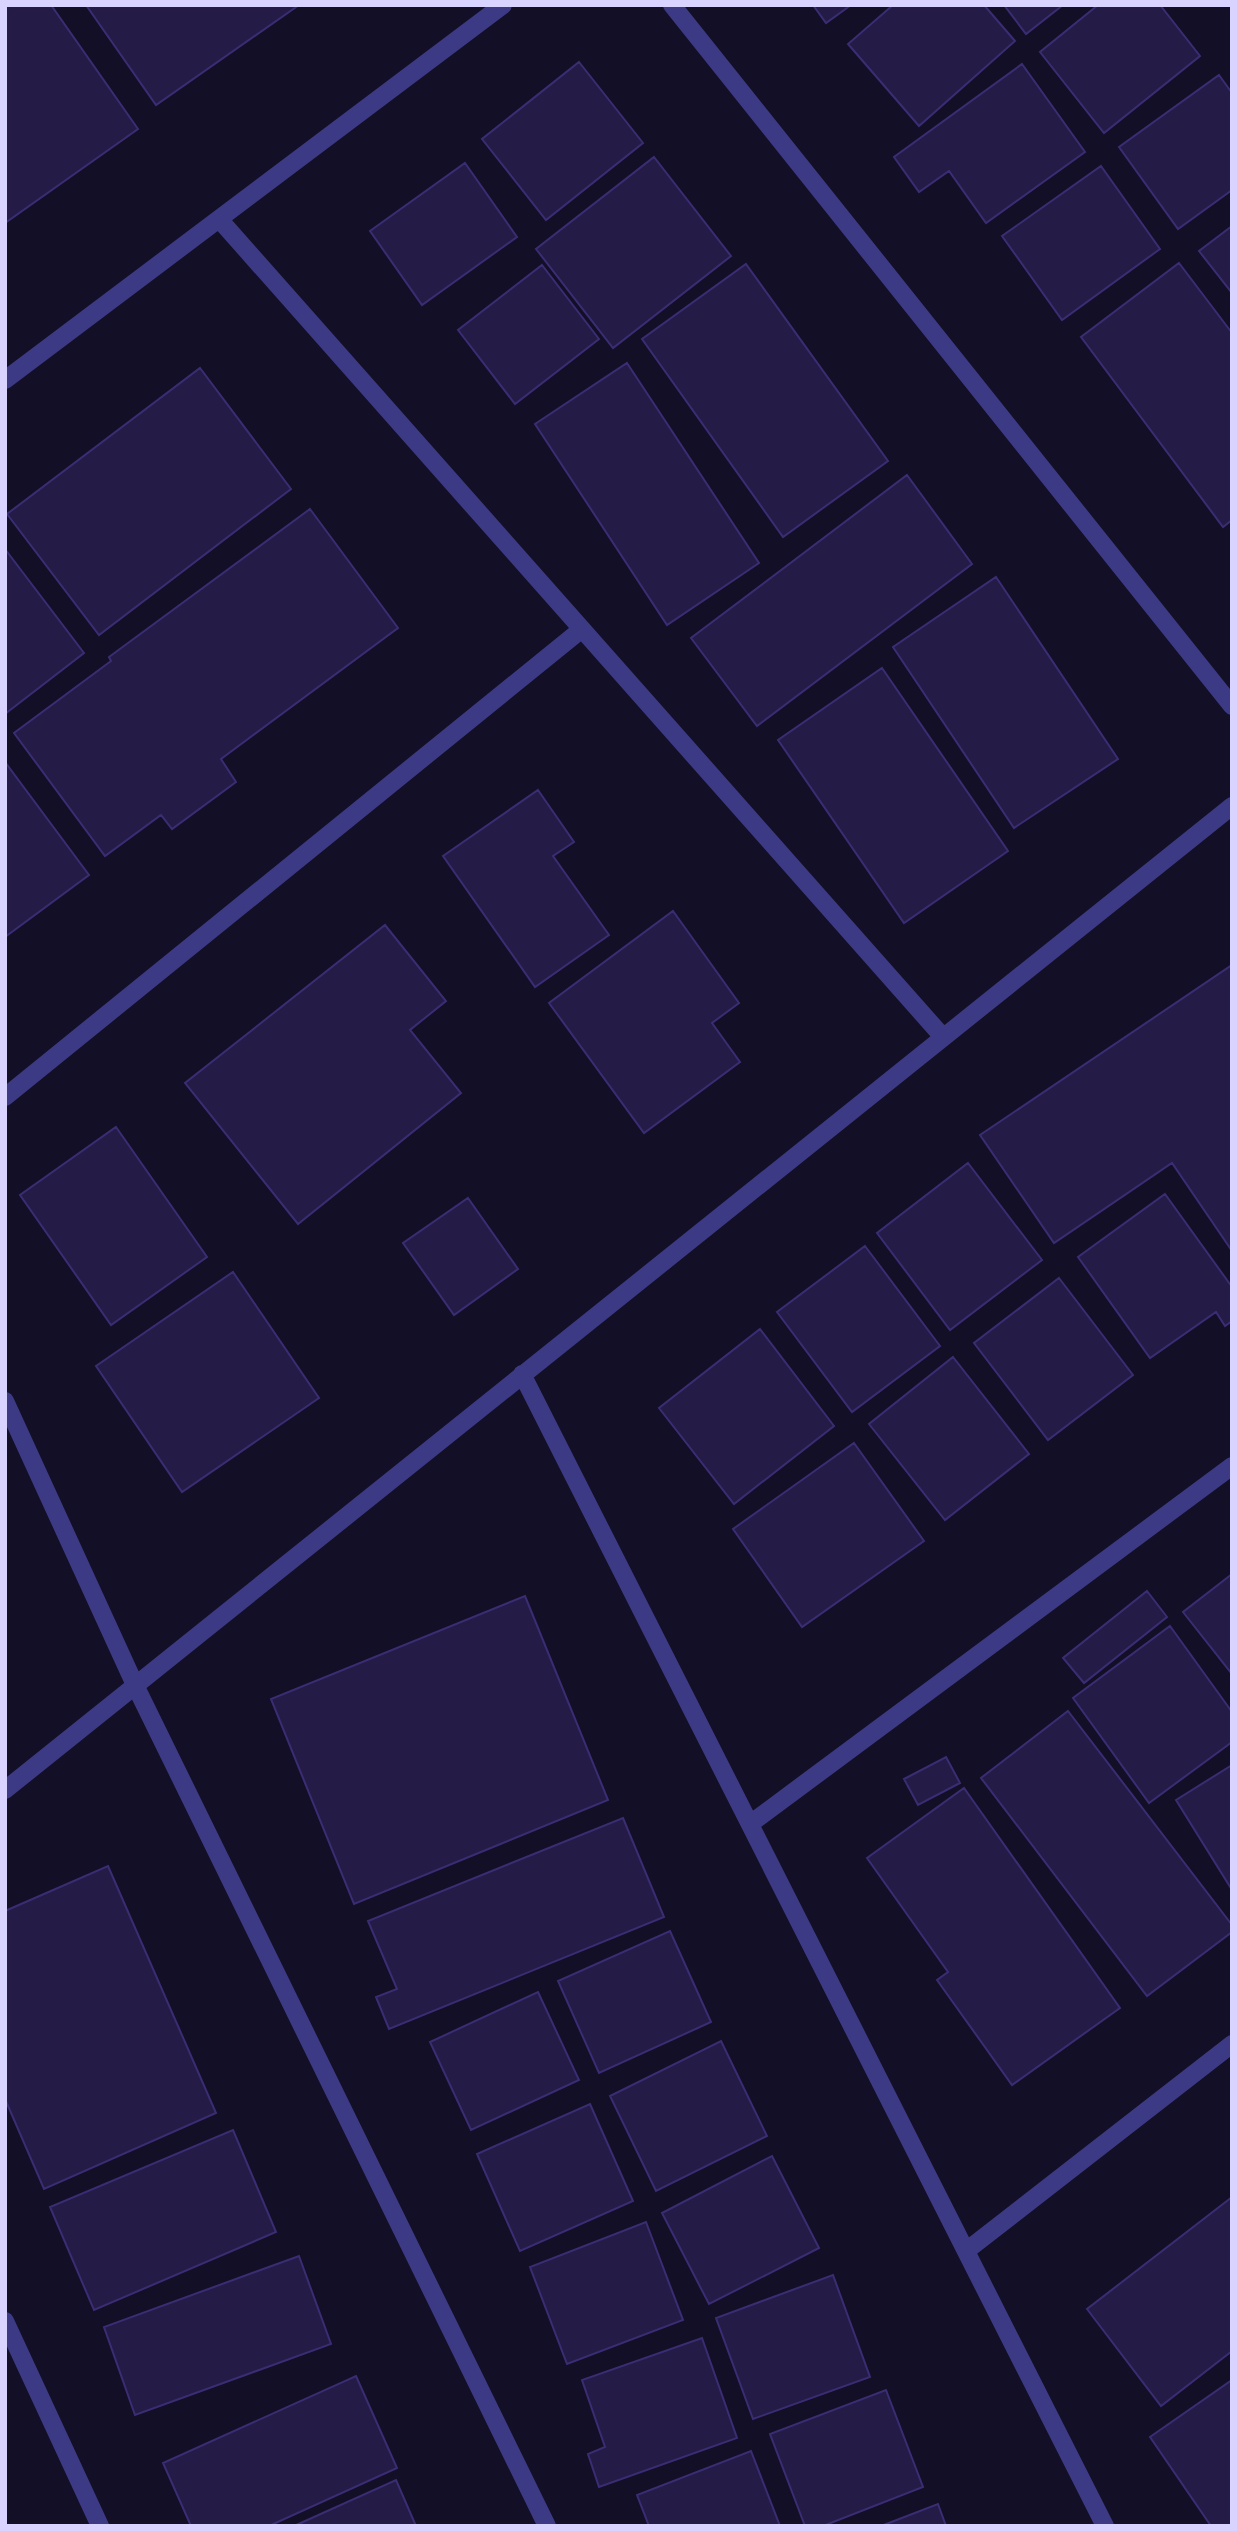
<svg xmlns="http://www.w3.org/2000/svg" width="1237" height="2531" viewBox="0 0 1237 2531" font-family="Commissioner,sans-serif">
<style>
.building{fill:#241b47;stroke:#3b2d73;stroke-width:2}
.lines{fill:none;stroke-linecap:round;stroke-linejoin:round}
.minor{stroke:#3d3a85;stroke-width:18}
</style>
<rect width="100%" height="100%" fill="#130f26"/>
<path class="building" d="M5 5H51L138 129 5 223Z
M86 5H299L156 105Z
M813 5H851L826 23Z
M893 5H984L1015 41 919 126 848 44Z
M1004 5H1063L1026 34Z
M1098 5H1160L1200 56 1104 133 1040 52Z
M579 62 643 143 546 220 482 139Z
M1022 64 1085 152 986 223 949 171 919 192 894 157Z
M1219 75 1232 93V190L1178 229 1119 147Z
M654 157 731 256 613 348 536 249Z
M465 163 517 237 422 305 370 231Z
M1101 166 1160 249 1062 320 1002 236Z
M1232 226V293L1199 251Z
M1179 263 1232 333V520L1223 527 1081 337Z
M746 264 888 461 783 537 642 339Z
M542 265 599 339 515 404 458 330Z
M627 363 759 563 667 625 535 424Z
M200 368 291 489 99 635 7 514Z
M907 475 972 564 757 726 691 638Z
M310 509 398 628 221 759 236 782 172 829 161 815 105 856 14 733 111 661 109 657Z
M5 549 84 653 5 714Z
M996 577 1118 759 1014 828 893 647Z
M882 668 1008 851 904 923 778 740Z
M5 762 89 875 5 937Z
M538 790 574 842 553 856 609 935 535 987 443 856Z
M673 911 739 1003 712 1023 740 1062 644 1133 549 1003Z
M385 925 446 1001 410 1030 461 1093 298 1224 185 1083Z
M1232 965V1251L1172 1163 1054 1243 980 1135Z
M116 1127 207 1257 111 1325 20 1195Z
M968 1163 1042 1260 950 1330 877 1233Z
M1165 1194 1232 1287V1321L1225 1326 1216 1312 1150 1358 1078 1257Z
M468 1198 518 1269 454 1315 403 1243Z
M865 1246 940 1346 852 1412 777 1312Z
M233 1272 319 1398 182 1492 96 1366Z
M1059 1278 1133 1375 1048 1440 974 1343Z
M760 1329 834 1426 734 1504 659 1408Z
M953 1357 1029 1454 945 1520 869 1424Z
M854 1443 924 1541 802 1627 733 1529Z
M1232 1574V1674L1183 1612Z
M1147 1591 1167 1617 1084 1683 1063 1658Z
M525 1596 608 1800 354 1904 271 1699Z
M1170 1626 1232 1712V1742L1149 1803 1073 1698Z
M1068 1711 1232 1925V1932L1147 1996 981 1778Z
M946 1757 960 1783 918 1805 904 1779Z
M1232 1765V1890L1176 1800Z
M964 1788 1120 2008 1012 2085 937 1980 948 1972 867 1858Z
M623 1818 664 1917 389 2029 376 1997 397 1989 368 1921Z
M108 1866 216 2113 44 2189 5 2099V1911Z
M670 1931 711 2022 599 2073 558 1981Z
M538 1992 579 2080 471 2130 430 2042Z
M721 2041 767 2136 656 2191 610 2096Z
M590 2104 633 2201 520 2251 477 2154Z
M233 2130 276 2232 94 2310 50 2207Z
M772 2156 819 2248 709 2304 662 2213Z
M1232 2197V2351L1161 2406 1087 2309Z
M646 2222 683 2320 567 2364 530 2267Z
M299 2256 331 2344 135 2415 104 2327Z
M833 2275 870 2377 753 2419 716 2318Z
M702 2338 737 2438 599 2487 588 2454 605 2447 582 2380Z
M356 2376 397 2468 269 2526H191L163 2463Z
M1232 2380V2526H1211L1150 2437Z
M886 2390 923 2487 823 2526H805L770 2434Z
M751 2451 780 2526H649L637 2495Z
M396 2480 416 2526H294Z
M938 2504 946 2526H881Z"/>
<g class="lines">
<path class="minor" d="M672 5 1232 706
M219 219 943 1037
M5 380 503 5
M5 1097 582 629
M522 1374 1105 2526
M5 1401 135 1685 547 2526
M5 1790 1232 806
M750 1824 1232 1466
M966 2251 1232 2044
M5 2321 100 2526"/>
</g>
<rect width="1237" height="2531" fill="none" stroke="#d9d4ff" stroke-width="14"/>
</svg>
